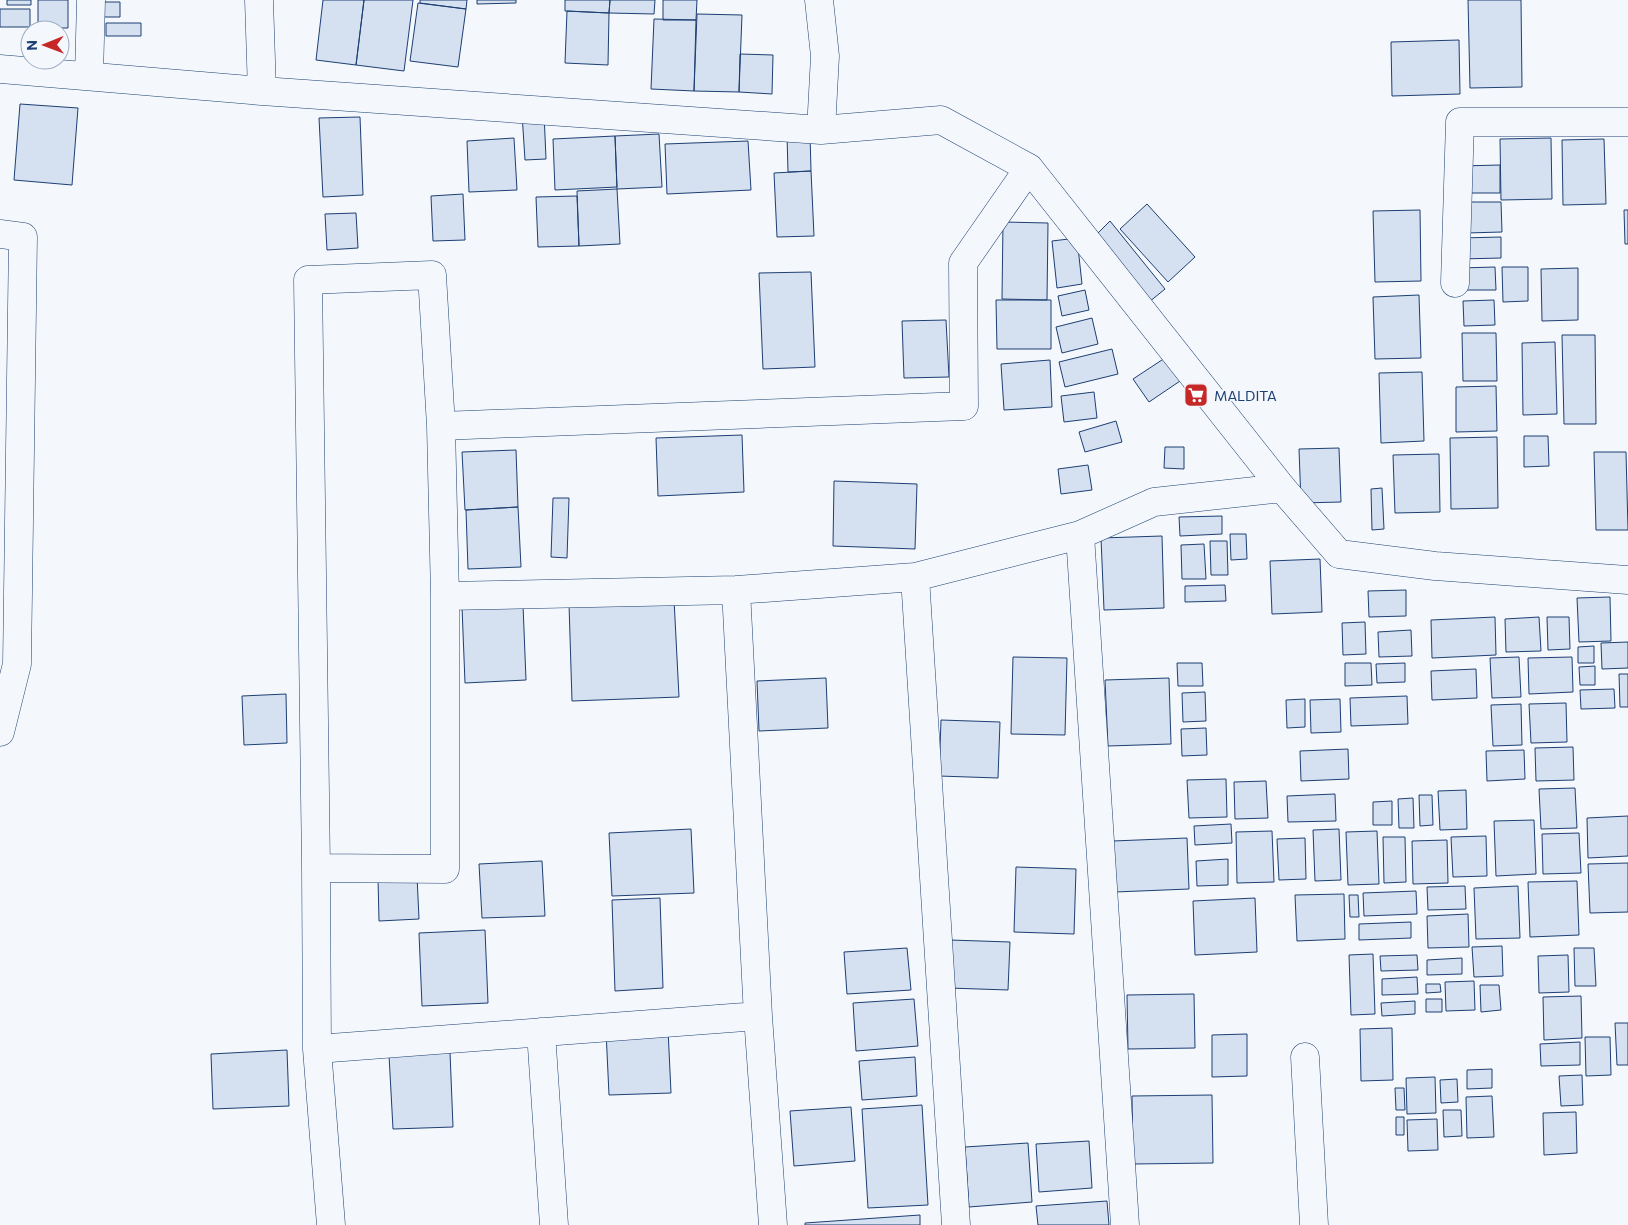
<svg xmlns="http://www.w3.org/2000/svg" width="1628" height="1225" viewBox="0 0 1628 1225" font-family="Commissioner,sans-serif">
<style>
.building{fill:#d5e0f0;stroke:#1d3f73}
.lines{fill:none;stroke-linecap:round;stroke-linejoin:round}
.minor-casing{stroke:#1d3f73;stroke-width:29}
.minor{stroke:#f4f7fb;stroke-width:28}
.labels{text-anchor:middle;dominant-baseline:central;stroke-width:4;stroke-linejoin:round;paint-order:stroke}
.poi-label{font-size:14px;fill:#1d3f73;stroke:#f4f7fb;text-anchor:start}
</style>
<rect width="100%" height="100%" fill="#f4f7fb"/>
<path class="building" d="M7 0H31V5H7Z
M38 0H68V28H38Z
M323 0H364L356 65 316 60Z
M364 0H413L404 71 356 65Z
M420 0H467L466 9 420 3Z
M477 0H516V3L477 4Z
M565 0H610L609 13 565 11Z
M610 0H655L654 14 609 13Z
M663 0H697L696 20H663Z
M1468 0H1521L1522 87 1470 88Z
M104 2H120V17H104Z
M418 3 466 9 458 67 410 61Z
M0 9H30V27H0Z
M567 11 609 13 608 65 565 63Z
M697 14 742 15 739 92 694 91Z
M654 19 696 20 694 91 651 89Z
M106 23H141V36H106Z
M1459 40 1460 94 1392 96 1391 42Z
M740 54 773 55 772 94 739 92Z
M20 104 78 108 72 185 14 180Z
M544 113 546 159 525 160 522 114Z
M360 117 363 195 323 197 319 118Z
M659 134 662 187 617 189 615 136Z
M810 134 811 171 788 172 787 135Z
M615 136 617 187 555 190 553 139Z
M514 138 517 190 469 192 467 141Z
M1551 138 1552 199 1501 200 1500 139Z
M1604 139 1606 204 1563 205 1562 140Z
M748 141 751 190 667 194 665 144Z
M1500 165V193H1461L1460 166Z
M811 171 814 236 777 237 774 173Z
M617 189 620 244 579 246 577 191Z
M463 194 465 240 433 241 431 196Z
M577 196 579 246 538 247 536 197Z
M1465 202H1501L1502 232 1466 233Z
M1147 204 1195 257 1168 282 1120 229Z
M1420 210 1421 281 1375 282 1373 211Z
M1624 210H1628V244H1625Z
M356 213 358 248 327 250 325 214Z
M1110 221 1165 289 1143 307 1094 237Z
M1003 222 1048 223 1047 300 1002 299Z
M1501 237V258L1460 259V238Z
M1077 238 1082 284 1057 288 1052 241Z
M1495 267 1496 290H1460V268Z
M1502 267H1528V301L1503 302Z
M1578 268V320L1542 321 1541 269Z
M811 272 815 367 763 369 759 273Z
M1085 290 1089 310 1062 316 1058 296Z
M1419 295 1421 358 1375 359 1373 297Z
M996 300H1051V349H997Z
M1494 300 1495 325 1464 326 1463 301Z
M1092 318 1098 344 1062 353 1056 327Z
M946 320 949 377 904 378 902 321Z
M1462 333H1496L1497 381H1463Z
M1562 335H1595L1596 424H1564Z
M1555 342 1557 414 1523 415 1522 343Z
M1112 349 1118 374 1065 387 1059 362Z
M1168 356 1183 379 1149 402 1133 379Z
M1050 360 1052 407 1004 410 1001 364Z
M1422 372 1424 441 1381 443 1379 373Z
M1496 386 1497 431 1456 432V387Z
M1094 392 1097 418 1064 422 1061 396Z
M1116 421 1122 442 1085 452 1079 432Z
M742 435 744 492 658 496 656 438Z
M1524 436H1548L1549 466 1524 467Z
M1497 437 1498 508 1451 509 1450 438Z
M1165 447H1184V469L1164 468Z
M1339 448 1341 502 1301 503 1299 449Z
M516 450 518 507 465 510 462 452Z
M1594 452H1626L1628 530H1596Z
M1439 454 1440 512 1395 513 1393 455Z
M1088 465 1092 490 1061 494 1058 469Z
M834 481 917 484 915 549 833 546Z
M1382 488 1384 529 1372 530 1371 489Z
M553 498H569L567 558 551 557Z
M518 507 521 567 468 569 466 510Z
M1222 516V534L1180 536 1179 517Z
M1230 534H1246L1247 559 1231 560Z
M1162 536 1164 608 1104 610 1101 538Z
M1210 541H1227L1228 575H1211Z
M1204 544 1206 579H1182L1181 545Z
M1320 559 1322 612 1272 614 1270 561Z
M1225 585 1226 601 1185 602V586Z
M1406 590V616L1369 617 1368 591Z
M1610 597 1611 641 1579 642 1577 598Z
M674 599 679 697 572 701 569 604Z
M523 605 526 680 465 683 462 607Z
M1495 617 1496 655 1432 658 1431 620Z
M1539 617 1541 651 1506 652 1505 619Z
M1547 617H1569L1570 649 1548 650Z
M1365 622 1366 654 1343 655 1342 623Z
M1411 630 1412 656 1379 657 1378 632Z
M1628 642V668L1602 669 1601 643Z
M1594 646V663H1578V647Z
M1013 657 1067 658 1065 735 1011 734Z
M1519 657 1521 697 1492 698 1490 658Z
M1572 657 1573 692 1529 694 1528 658Z
M1177 663H1202L1203 686H1178Z
M1345 663H1371L1372 685 1345 686Z
M1405 663V682L1377 683 1376 664Z
M1595 666V685H1580L1579 667Z
M1476 669 1477 698 1432 700 1431 671Z
M1619 674H1628V707H1620Z
M826 678 828 728 759 731 757 681Z
M1169 678 1171 744 1108 746 1105 680Z
M1614 689 1615 708 1581 709 1580 690Z
M1205 692 1206 721 1183 722 1182 693Z
M286 694 287 743 244 745 242 696Z
M1407 696 1408 724 1351 726 1350 698Z
M1305 699V727L1287 728 1286 700Z
M1340 699 1341 732 1311 733 1310 700Z
M1566 703 1567 742 1531 743 1529 704Z
M1521 704 1522 745 1493 746 1491 705Z
M941 720 1000 722 998 778 939 776Z
M1206 728 1207 755 1182 756 1181 729Z
M1573 747 1574 780 1536 781 1535 748Z
M1348 749 1349 779 1301 781 1300 751Z
M1524 750 1525 779 1487 781 1486 751Z
M1226 779 1227 817 1189 818 1187 780Z
M1266 781 1268 818 1235 819 1234 782Z
M1575 788 1577 828 1541 829 1539 789Z
M1466 790 1467 829 1440 830 1438 791Z
M1335 794 1336 821 1288 822 1287 796Z
M1419 795H1432L1433 825 1420 826Z
M1413 798 1414 828H1399L1398 799Z
M1392 801V825H1373V802Z
M1628 816V856L1588 858 1587 818Z
M1534 820 1536 874 1496 876 1494 821Z
M1231 824 1232 843 1195 845 1194 826Z
M691 829 694 893 612 896 609 833Z
M1339 829 1341 880 1315 881 1313 830Z
M1272 831 1274 882 1237 883 1236 832Z
M1377 831 1379 884 1348 885 1346 832Z
M1579 833 1581 873 1543 874 1542 834Z
M1486 836 1487 876 1453 877 1451 837Z
M1383 837H1405L1406 882 1384 883Z
M1187 838 1189 889 1115 892 1113 841Z
M1305 838 1306 879 1279 880 1277 839Z
M1447 840 1448 883 1413 884 1412 841Z
M1228 859V885L1197 886 1196 861Z
M542 861 545 916 482 918 479 864Z
M1628 863V912L1590 913 1588 864Z
M1016 867 1076 869 1074 934 1014 932Z
M417 876 419 919 379 921 378 878Z
M1577 881 1579 935 1530 937 1528 882Z
M1465 886 1466 909 1428 910 1427 887Z
M1518 886 1520 938 1476 939 1474 888Z
M1416 891 1417 914 1364 916 1363 893Z
M1344 894 1345 939 1297 941 1295 895Z
M1349 895H1358L1359 917H1350Z
M660 898 663 988 615 991 612 900Z
M1255 898 1257 952 1195 955 1193 901Z
M1468 914 1469 947 1428 948 1427 916Z
M1411 922V938L1359 940V924Z
M485 930 488 1003 422 1006 419 933Z
M950 940 1010 942 1008 990 949 988Z
M1502 946 1503 976 1474 977 1472 947Z
M907 948 911 990 847 994 844 952Z
M1574 948H1594L1596 986H1575Z
M1373 954 1375 1014 1351 1015 1349 955Z
M1417 955 1418 970 1381 971 1380 956Z
M1568 955 1569 992 1539 993 1538 956Z
M1462 958V974L1427 975V960Z
M1417 977 1418 994 1382 995V979Z
M1474 981 1475 1010 1446 1011 1445 982Z
M1426 984H1440L1441 992 1426 993Z
M1480 985H1499L1501 1010 1481 1012Z
M1194 994 1195 1048 1128 1049 1127 995Z
M1581 996 1582 1038 1544 1040 1543 997Z
M914 999 918 1046 856 1051 853 1003Z
M1426 999H1442V1012H1426Z
M1415 1001V1014L1382 1016 1381 1003Z
M1615 1023H1628V1065H1617Z
M1392 1028 1393 1080 1361 1081 1360 1029Z
M668 1029 671 1093 609 1095 606 1031Z
M1247 1034V1076L1212 1077V1035Z
M1585 1037H1610L1611 1075 1586 1076Z
M1580 1042V1065L1541 1066 1540 1044Z
M287 1050 289 1106 213 1109 211 1054Z
M450 1052 453 1127 393 1129 389 1055Z
M915 1057 917 1096 862 1100 859 1061Z
M1492 1069V1088L1467 1089V1070Z
M1582 1075 1583 1105 1561 1106 1559 1076Z
M1435 1077 1436 1113 1407 1114 1406 1078Z
M1457 1079 1458 1102 1441 1103 1440 1080Z
M1395 1088H1404L1405 1110H1396Z
M1212 1095 1213 1163 1133 1164 1132 1096Z
M1492 1096 1494 1137 1467 1138 1466 1097Z
M922 1105 928 1205 868 1208 862 1109Z
M851 1107 855 1161 794 1166 790 1111Z
M1443 1110H1461L1462 1136 1444 1137Z
M1576 1112 1577 1153 1544 1155 1543 1113Z
M1396 1117H1404V1135H1396Z
M1437 1119 1438 1150 1408 1151 1407 1120Z
M1089 1141 1092 1188 1039 1192 1036 1144Z
M1028 1143 1032 1202 969 1207 965 1147Z
M1107 1201 1109 1225H1038L1036 1206Z
M920 1215V1225H805V1223Z"/>
<g class="lines">
<g class="minor-casing">
<path id="minor" d="M259 0 262 91
M819 0 825 56 821 130
M0 69 262 91 821 130 941 120 1029 168 1282 488 1339 554 1435 566 1628 580
M89 76 91 0
M0 234 23 237 17 664 0 732
M1455 283 1460 122H1628
M441 426 964 406 963 263 1029 168
M1080 535 1125 1225
M915 577 956 1225
M736 590 758 1016 773 1225
M445 596 736 590 915 577 1080 535 1154 502 1282 488
M316 868 445 869V596L441 426 432 275 308 280 316 868 317 1049 331 1225
M541 1032 554 1225
M317 1049 758 1016
M1305 1057 1314 1225"/>
</g>
<use href="#minor" class="minor"/>
</g>
<defs>
<g id="supermarket-square" transform="scale(1.25)"><rect x="-9" y="-9" width="18" height="18" rx="4" fill="#c62828" stroke="#f4f7fb"/><path d="M-6-5.5h2.5l.6 2H6L4.5 2H-2.5L-4.4-4H-6ZM-1.5 3.2a1.3 1.3 0 1 0 .1 0ZM3 3.2a1.3 1.3 0 1 0 .1 0Z" fill="#fff"/></g>
</defs>
<g fill-rule="evenodd">
<use href="#supermarket-square" x="1196" y="395"/>
</g>
<g class="labels">
<g class="poi-label">
<text x="1214" y="395">MALDITA</text>
</g>
</g>
<g transform="translate(45 45) rotate(269)"><circle r="24" fill="#f4f7fb" stroke="#9eadc5"/>
<path d="M0-4L9 19L0 12L-9 19Z" fill="#c62828"/>
<text y="-8" font-size="14" font-weight="bold" text-anchor="middle" fill="#1d3f73">N</text>
</g>
</svg>
